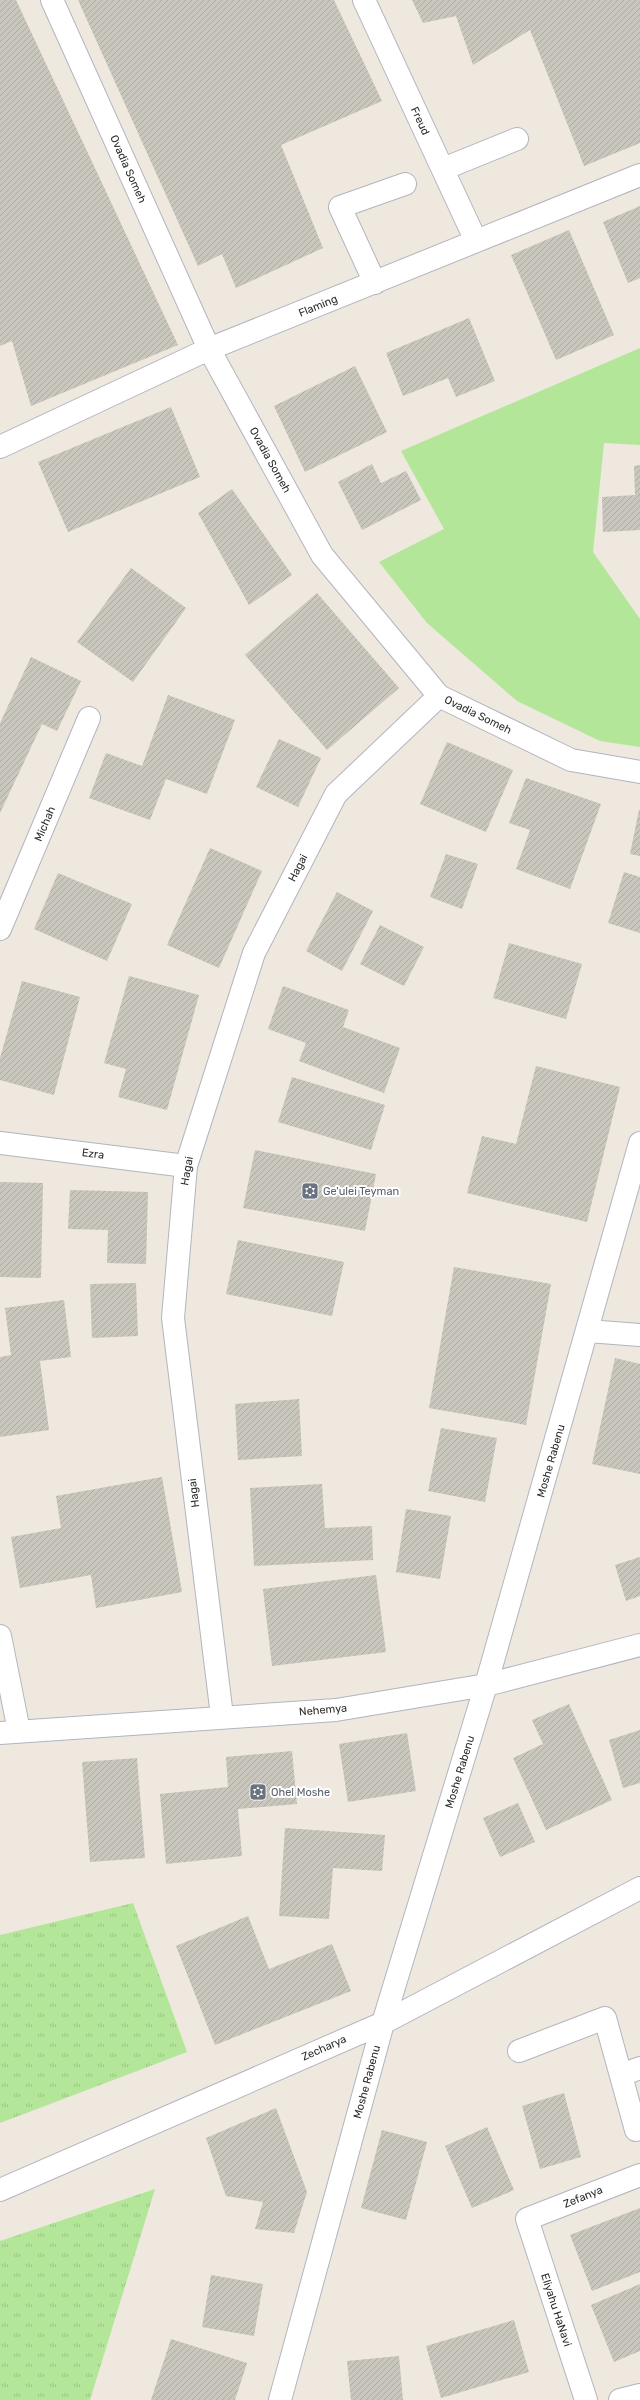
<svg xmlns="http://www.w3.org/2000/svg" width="640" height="2400" viewBox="0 0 640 2400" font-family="Rubik,sans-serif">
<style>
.grass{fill:url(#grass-tufts)}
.park{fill:#b3e699}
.building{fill:url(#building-hatch)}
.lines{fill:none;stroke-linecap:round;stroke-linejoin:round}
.minor-casing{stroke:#b2b5c0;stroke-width:24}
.minor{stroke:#fff;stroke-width:22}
.labels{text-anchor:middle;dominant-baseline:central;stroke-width:4;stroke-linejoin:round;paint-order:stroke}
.street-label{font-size:11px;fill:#2c2c2c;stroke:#fff}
.worship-label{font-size:11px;fill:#5b616d;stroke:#fff;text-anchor:start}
</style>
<defs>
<pattern id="grass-tufts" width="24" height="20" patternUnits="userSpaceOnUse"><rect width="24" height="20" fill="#b3e699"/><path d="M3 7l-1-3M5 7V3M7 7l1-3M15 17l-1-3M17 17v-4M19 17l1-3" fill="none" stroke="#9ac584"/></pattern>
<pattern id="building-hatch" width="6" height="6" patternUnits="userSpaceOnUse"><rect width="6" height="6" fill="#c9c6bd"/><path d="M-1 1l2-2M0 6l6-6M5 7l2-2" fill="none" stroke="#adaaa3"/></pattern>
</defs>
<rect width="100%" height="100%" fill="#eee8de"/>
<path class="grass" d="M133 1903 187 2052 0 2123V1935Z
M155 2189 90 2400H0V2241Z"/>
<path class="park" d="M640 348V445L604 443 593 552 640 619V747L600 741 517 701 427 623 379 562 444 529 401 451Z"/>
<path class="building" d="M0 0H16L178 345 31 406 12 341 0 346Z
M78 0H334L382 101 281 145 323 248 236 288 222 254 198 266Z
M412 0H640V143L584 166 530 30 473 65 456 16 423 23Z
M640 206V278L628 283 603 222Z
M569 230 614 335 556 360 511 255Z
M469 318 495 381 456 397 448 378 403 396 386 353Z
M355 366 387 432 305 472 274 406Z
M171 407 200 477 68 532 38 462Z
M372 464 381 483 406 471 421 500 362 530 338 482Z
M640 465V530L603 532 602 497 635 495 634 466Z
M232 489 292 575 249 605 198 513Z
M131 568 186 608 133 682 77 642Z
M317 593 399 688 327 750 245 655Z
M31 657 81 681 57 731 42 724 0 813V723Z
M168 695 235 720 207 794 166 779 150 820 89 798 106 753 142 766Z
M279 739 321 758 298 807 256 787Z
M447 742 513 770 486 832 420 804Z
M526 778 601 804 570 889 516 869 530 830 509 823Z
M639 810H640V856L630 854Z
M210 848 262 871 219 968 167 945Z
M446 854 478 864 462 909 430 897Z
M624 872 640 877V933L608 923Z
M58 873 132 904 107 961 34 929Z
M337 892 373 911 342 971 306 951Z
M380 925 424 947 404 986 360 964Z
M509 943 582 964 566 1019 493 998Z
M129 976 199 995 167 1110 118 1097 126 1069 104 1063Z
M22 981 80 997 54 1095 0 1080V1058Z
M283 986 349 1010 343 1027 400 1048 384 1093 299 1061 306 1043 268 1029Z
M536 1066 620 1087 587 1222 467 1193 482 1136 516 1144Z
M292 1077 385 1105 371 1150 278 1122Z
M255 1150 376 1174 365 1231 243 1208Z
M0 1182 43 1183 41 1278 0 1277Z
M70 1190 148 1192 146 1264 107 1263 108 1230 68 1229Z
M238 1240 344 1262 332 1316 226 1294Z
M454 1267 551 1284 526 1425 429 1408Z
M136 1283 138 1336 92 1338 90 1284Z
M64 1300 71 1357 40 1361 49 1430 0 1437V1357L11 1355 5 1308Z
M615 1358 640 1364V1474L592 1464Z
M299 1399 302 1456 238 1460 235 1404Z
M441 1428 497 1438 485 1502 428 1491Z
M162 1477 182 1592 96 1608 91 1575 20 1588 11 1537 61 1528 56 1496Z
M322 1484 325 1528 372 1526 373 1560 254 1566 250 1488Z
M406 1509 451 1516 440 1579 396 1572Z
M640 1557V1596L626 1601 615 1565Z
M376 1575 386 1652 272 1666 263 1589Z
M569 1704 612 1800 546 1830 513 1758 543 1744 532 1720Z
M640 1730V1783L623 1788 609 1740Z
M407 1733 416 1791 348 1802 339 1744Z
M292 1751 297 1804 238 1809 242 1856 166 1864 160 1794 228 1787 226 1757Z
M137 1758 145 1858 90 1862 82 1762Z
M518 1803 535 1842 500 1857 483 1818Z
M285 1828 385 1835 382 1871 333 1868 329 1919 279 1916Z
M248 1916 269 1969 332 1944 351 1991 215 2045 176 1946Z
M564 2093 581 2157 540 2169 522 2106Z
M276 2108 307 2192 294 2233 255 2229 263 2202 226 2196 206 2138Z
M487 2127 514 2190 472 2208 445 2146Z
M382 2130 427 2142 406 2220 361 2208Z
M640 2208V2272L592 2291 570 2235Z
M211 2275 263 2284 254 2336 202 2327Z
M640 2284V2351L614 2362 591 2305Z
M514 2320 529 2372 441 2398 426 2346Z
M171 2339 247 2363 235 2400H151Z
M399 2356 403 2400H351L347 2361Z"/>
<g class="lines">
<g class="minor-casing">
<path id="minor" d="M52 0 209 349 322 555 439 696 571 760 640 772
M364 0 476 241
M443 169 517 139
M375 283 340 207 405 184
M0 447 209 349 640 175
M0 929 89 718
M0 1143 186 1166
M588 1331 640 1335
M0 1636 19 1731
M222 1716 173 1318 186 1166 254 953 336 794 439 696
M0 1733 336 1710 486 1685 640 1645
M519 2051 605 2018 636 2130
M621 2075 640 2068
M0 2190 383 2023 640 1888
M280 2400 383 2023 486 1685 640 1143
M586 2400 527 2219 640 2175
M620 2400 640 2395"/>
</g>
<use href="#minor" class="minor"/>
</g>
<defs>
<g id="synagogue-square" transform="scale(0.9)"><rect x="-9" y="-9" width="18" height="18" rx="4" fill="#6b7280" stroke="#fff"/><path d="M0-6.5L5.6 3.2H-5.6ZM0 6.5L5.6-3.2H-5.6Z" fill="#fff"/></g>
</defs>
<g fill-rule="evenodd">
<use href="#synagogue-square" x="310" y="1191"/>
<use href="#synagogue-square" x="258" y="1792"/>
</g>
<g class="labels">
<g class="street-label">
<text transform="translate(420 121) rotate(65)">Freud</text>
<text transform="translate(128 169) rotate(66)">Ovadia Someh</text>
<text transform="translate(318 306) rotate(-22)">Flaming</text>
<text transform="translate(270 460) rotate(61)">Ovadia Someh</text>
<text transform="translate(478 715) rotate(26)">Ovadia Someh</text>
<text transform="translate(45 824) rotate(-67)">Michah</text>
<text transform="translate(298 868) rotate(-63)">Hagai</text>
<text transform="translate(93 1154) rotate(7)">Ezra</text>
<text transform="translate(187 1171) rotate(-80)">Hagai</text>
<text transform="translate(551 1461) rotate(-74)">Moshe Rabenu</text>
<text transform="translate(194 1493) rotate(-97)">Hagai</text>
<text transform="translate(323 1710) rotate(-5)">Nehemya</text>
<text transform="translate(460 1772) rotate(-73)">Moshe Rabenu</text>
<text transform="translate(324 2048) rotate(-24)">Zecharya</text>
<text transform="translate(367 2082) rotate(-75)">Moshe Rabenu</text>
<text transform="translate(583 2197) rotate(-22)">Zefanya</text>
<text transform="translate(556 2310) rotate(72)">Eliyahu HaNavi</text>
</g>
<g class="worship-label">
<text x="323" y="1191">Ge'ulei Teyman</text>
<text x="271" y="1792">Ohel Moshe</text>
</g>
</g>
</svg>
